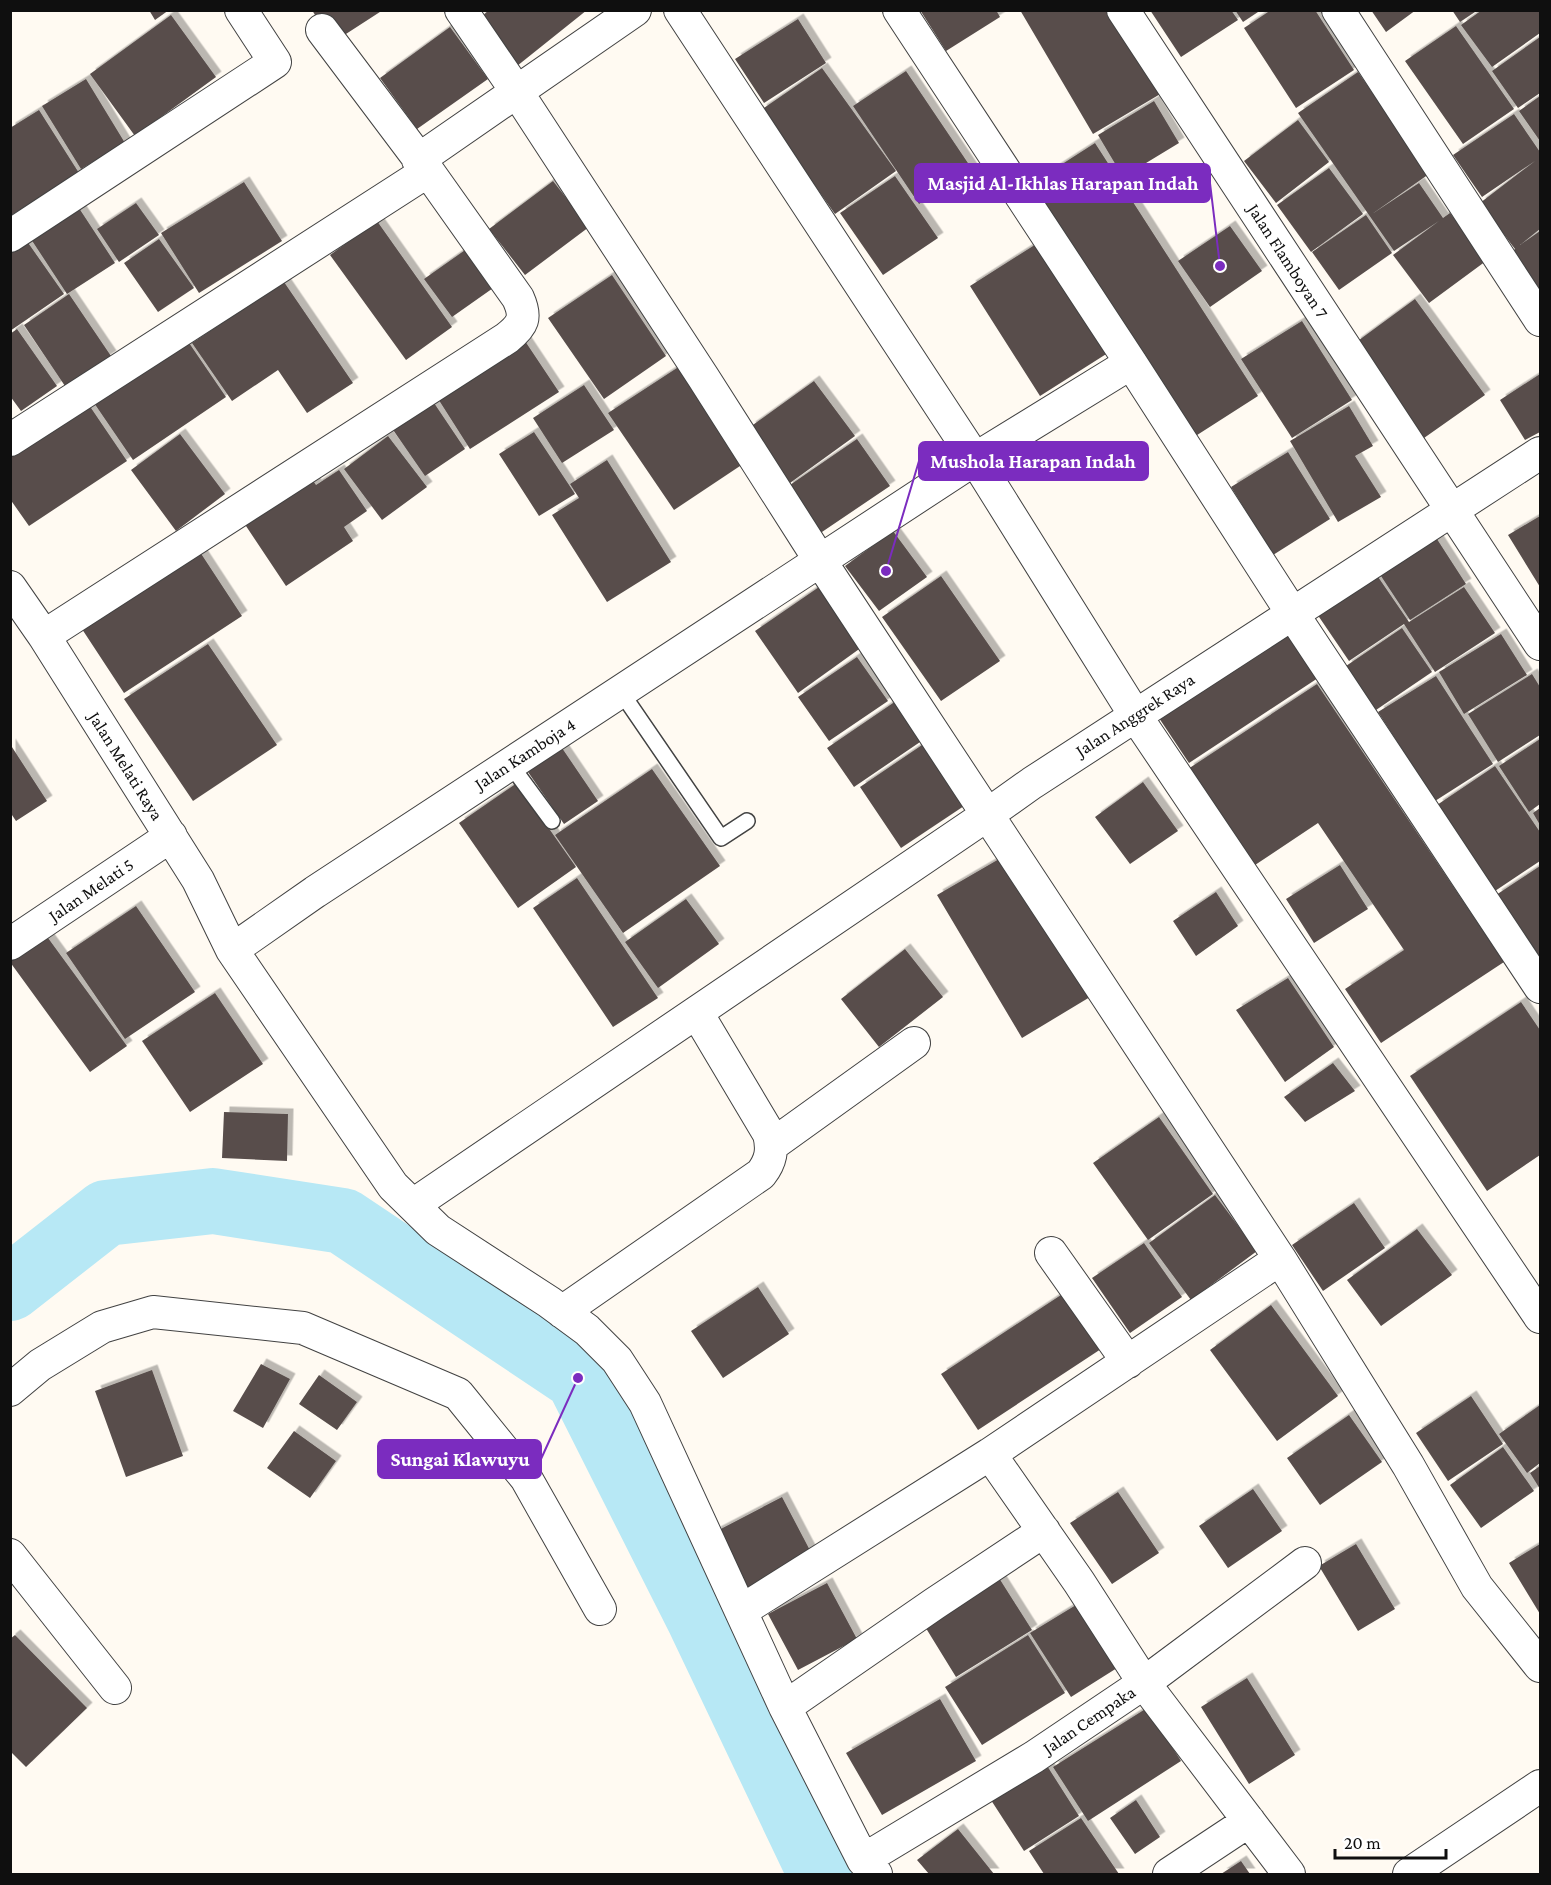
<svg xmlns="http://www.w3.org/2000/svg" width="1551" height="1885" viewBox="0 0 1551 1885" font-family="'Crimson Pro',serif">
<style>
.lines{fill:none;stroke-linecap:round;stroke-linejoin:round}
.river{stroke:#b7e8f5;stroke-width:66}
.building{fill:#584e4c;filter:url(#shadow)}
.lane-casing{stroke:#424242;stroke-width:18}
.street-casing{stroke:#424242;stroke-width:34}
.lane{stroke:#fff;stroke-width:15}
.street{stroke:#fff;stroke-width:32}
.labels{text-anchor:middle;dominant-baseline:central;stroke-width:6;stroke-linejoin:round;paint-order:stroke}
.street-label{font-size:18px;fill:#0f0f0f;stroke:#fff}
.leader{fill:none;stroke:#7b2cbf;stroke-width:2}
.callout-dot{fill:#7b2cbf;stroke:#fff;stroke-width:2}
.callout{fill:#7b2cbf;stroke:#7b2cbf;stroke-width:2}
.callout-label{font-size:20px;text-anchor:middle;font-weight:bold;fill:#fff}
</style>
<defs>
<filter id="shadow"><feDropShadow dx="5.5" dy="-5.5" stdDeviation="0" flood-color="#0004"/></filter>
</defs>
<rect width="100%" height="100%" fill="#fffaf2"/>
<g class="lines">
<path class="river" d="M10 1288 106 1213 213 1201 343 1221 578 1378 700 1620 821 1874"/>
</g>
<path class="building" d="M149 10H169L155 20Z
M312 10H383L332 43Z
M489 10H587L517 66 479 19Z
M920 10H996L1000 17 946 51Z
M1020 10H1118L1167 90 1093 134Z
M1150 10H1231L1238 20 1181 57Z
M1235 10H1261L1243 22Z
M1271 10H1315L1354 70 1296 108 1244 28Z
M1371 10H1416L1386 32Z
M1452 10H1478L1460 22Z
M1482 10H1540V33L1492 67 1461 25Z
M171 15 216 77 135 136 90 74Z
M798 19 826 63 764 103 735 59Z
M1456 26 1514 109 1463 144 1405 61Z
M450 27 488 79 417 129 380 78Z
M1540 37V93L1518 108 1492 71Z
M822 68 896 171 835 214 761 110Z
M906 71 972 169 919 204 853 106Z
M1358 72 1429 174 1372 214 1419 183 1443 218 1450 213 1486 261 1429 303 1393 255 1439 221 1394 251 1298 113Z
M86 79 125 143 81 169 42 106Z
M1540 96V141L1519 111Z
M1154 101 1179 143 1123 177 1098 135Z
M39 110 79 173 10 216V128Z
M1514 114 1540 152V229L1520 245 1540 231V291L1512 252 1515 249 1480 203 1535 161 1482 197 1453 155Z
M1298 120 1329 162 1276 203 1244 161Z
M1095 143 1258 396 1194 437 1031 184Z
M1329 168 1363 214 1311 252 1277 205Z
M895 176 938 238 883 275 840 213Z
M553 181 589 227 525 275 489 229Z
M244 182 282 241 199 293 161 233Z
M75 202 115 263 67 294 27 233Z
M136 203 159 235 119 262 97 229Z
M1366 215 1392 253 1339 290 1312 252Z
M377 221 452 327 406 360 330 255Z
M1230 226 1262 271 1210 307 1178 261Z
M24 237 64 294 10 331V246Z
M159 239 194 288 158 312 124 263Z
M1041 241 1111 351 1040 396 970 286Z
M468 248 496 286 452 317 424 279Z
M612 275 666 356 604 399 548 318Z
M284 282 353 383 307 413 278 370 232 401 192 343Z
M69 294 111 356 65 386 24 325Z
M1415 299 1485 395 1424 438 1355 343Z
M1302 321 1352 400 1292 438 1241 359Z
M17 329 57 386 21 411 10 396V334Z
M185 337 226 397 133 460 92 400Z
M523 338 559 392 470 449 435 394Z
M680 366 746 462 674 510 608 413Z
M1540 374V432L1525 440 1500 400Z
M814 381 855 436 790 483 750 427Z
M584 385 614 430 562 463 533 418Z
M430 397 465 449 425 476 389 424Z
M89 405 127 461 29 526 10 499V457Z
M1349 406 1373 446 1355 456 1381 497 1338 522 1290 441Z
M534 432 575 494 539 516 499 454Z
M180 434 225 494 176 531 131 470Z
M388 436 427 487 382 520 344 469Z
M857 439 890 486 819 534 787 487Z
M1288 452 1330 519 1273 555 1231 487Z
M607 460 671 562 607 602 552 515 579 498 570 484Z
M339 470 367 511 344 527 353 541 286 586 242 520 309 475 316 485Z
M1540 516V587L1508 535Z
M893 531 927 577 879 611 845 566Z
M1435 536 1466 584 1410 620 1379 573Z
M198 549 242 616 124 693 80 626Z
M1374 571 1409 622 1464 587 1495 633 1435 672 1404 624 1349 661 1315 611Z
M941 576 1000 661 941 701 882 617Z
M819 587 862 647 798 693 755 631Z
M1402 628 1432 672 1376 710 1346 666Z
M1287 630 1318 678 1189 763 1157 715Z
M1501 634 1527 675 1464 714 1439 672Z
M208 644 277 745 193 801 124 699Z
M857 657 888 701 829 741 798 697Z
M1532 674 1540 687V735L1498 762 1468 714Z
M1436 676 1493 764 1435 801 1378 712Z
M1317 684 1504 962 1381 1043 1345 989 1404 950 1318 823 1252 867 1188 769Z
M896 701 923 740 854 787 827 748Z
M1540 739V804L1529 812 1499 766Z
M925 743 967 804 901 848 860 787Z
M10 744 47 801 16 821 10 812Z
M562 748 598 801 564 824 528 772Z
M1495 766 1540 832V861L1495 891 1437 805Z
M652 769 720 866 623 933 555 835Z
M1143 782 1178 831 1130 864 1095 817Z
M517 783 576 867 518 908 459 823Z
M1540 808V825L1533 813Z
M1006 855 1090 997 1022 1038 937 895Z
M1340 865 1368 909 1314 943 1286 899Z
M1540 866V961L1496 895Z
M577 878 658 998 613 1027 533 908Z
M1216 892 1238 926 1196 956 1173 921Z
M686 899 719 944 658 988 625 942Z
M136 906 195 992 125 1039 66 953Z
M40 927 127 1046 90 1072 10 962V949Z
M905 949 943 997 879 1047 841 999Z
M1288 978 1334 1047 1285 1082 1236 1010Z
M215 993 263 1064 190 1112 142 1041Z
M1521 1002 1540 1030V1155L1487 1191 1410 1076Z
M1333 1063 1355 1091 1305 1122 1284 1097Z
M224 1112 288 1114 287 1161 222 1158Z
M1159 1117 1213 1194 1148 1240 1093 1163Z
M1215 1195 1257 1251 1191 1300 1149 1243Z
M1354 1203 1385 1248 1323 1291 1292 1245Z
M1417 1229 1452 1275 1381 1326 1347 1280Z
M1144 1243 1182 1297 1130 1333 1092 1278Z
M758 1287 789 1334 723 1378 691 1331Z
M1064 1293 1101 1349 978 1430 941 1374Z
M1271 1305 1338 1396 1277 1441 1210 1350Z
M261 1364 290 1379 263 1428 233 1411Z
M152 1370 183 1456 126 1477 95 1391Z
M319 1375 357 1402 337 1430 299 1404Z
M1471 1396 1503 1444 1448 1481 1416 1433Z
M1540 1405V1463L1527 1473 1499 1434Z
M1349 1415 1382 1462 1320 1505 1287 1458Z
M294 1431 336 1461 310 1498 267 1468Z
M1503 1447 1534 1491 1481 1528 1450 1485Z
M1540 1466V1489L1530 1473Z
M1253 1489 1282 1531 1228 1568 1199 1526Z
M1118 1492 1159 1553 1112 1584 1070 1523Z
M782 1497 814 1558 747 1593 715 1532Z
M1356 1544 1395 1609 1358 1631 1319 1566Z
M1540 1544V1614L1509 1563Z
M999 1578 1032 1630 956 1677 924 1625Z
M827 1583 857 1639 798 1670 768 1614Z
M1076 1605 1117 1668 1071 1697 1030 1633Z
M15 1635 87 1708 26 1767 10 1751V1639Z
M1028 1635 1065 1693 982 1745 945 1687Z
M1247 1678 1295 1755 1249 1784 1201 1707Z
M940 1699 976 1761 882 1815 846 1753Z
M1147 1708 1181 1761 1088 1821 1053 1767Z
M1044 1761 1079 1816 1024 1851 989 1797Z
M1136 1800 1160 1837 1135 1854 1110 1818Z
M1081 1818 1119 1874H1044L1029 1851Z
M958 1829 994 1874H929L917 1860Z
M1241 1861 1250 1874H1221Z"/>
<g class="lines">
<g class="lane-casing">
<path id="lane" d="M621 692 721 838 747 821
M510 764 552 821"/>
</g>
<g class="street-casing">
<path id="street" d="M461 10 517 92 703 377 821 562 1280 1259 1408 1465 1477 1587 1540 1666
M680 10 975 459 1135 715 1540 1317
M899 10 1131 363 1292 613 1540 987
M1123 10 1540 644
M1338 10 1540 320
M418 160 635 10
M10 236 275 62 241 10
M10 440 428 171
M10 587 44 636 198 880 232 950 393 1186 438 1230 549 1302 587 1330 617 1360 645 1403 785 1707 863 1860 876 1874
M44 636 507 338C523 325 527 318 518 298L428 171 322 30
M10 944 171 836
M232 950 315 892 975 459 1131 363
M772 1145 914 1043
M413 1205 987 815 1032 783 1540 453
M1051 1253 1128 1362
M562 1312 761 1174C771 1161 773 1150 769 1134L697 1013
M10 1390 40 1365 102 1327 153 1312 303 1328 458 1394 526 1478 600 1609
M990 1454 1079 1582 1144 1683 1289 1874
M10 1555 115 1688
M741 1611 990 1454 1280 1259
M785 1707 934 1604 1044 1531
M863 1860 1034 1757 1144 1683 1305 1563
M1169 1874 1249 1821
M1409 1874 1540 1786"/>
</g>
<use href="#lane" class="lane"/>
<use href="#street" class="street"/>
</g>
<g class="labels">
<g class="street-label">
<text transform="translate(1288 261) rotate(57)">Jalan Flamboyan 7</text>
<text transform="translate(1135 715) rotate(-33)">Jalan Anggrek Raya</text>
<text transform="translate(525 754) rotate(-33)">Jalan Kamboja 4</text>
<text transform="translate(126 766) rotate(58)">Jalan Melati Raya</text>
<text transform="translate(91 890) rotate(-34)">Jalan Melati 5</text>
<text transform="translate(1089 1720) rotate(-34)">Jalan Cempaka</text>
</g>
</g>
<path class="leader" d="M1220 266L1210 183M886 571L919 461M578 1378L541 1459"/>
<g class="callout-dot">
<circle cx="1220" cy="266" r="6"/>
<circle cx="886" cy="571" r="6"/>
<circle cx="578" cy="1378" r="6"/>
</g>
<g class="callout">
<rect x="915" y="164" width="295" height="38" rx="6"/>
<rect x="919" y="442" width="229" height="38" rx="6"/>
<rect x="378" y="1440" width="163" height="38" rx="6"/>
</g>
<g class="callout-label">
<text x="1063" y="190">Masjid Al-Ikhlas Harapan Indah</text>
<text x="1033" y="468">Mushola Harapan Indah</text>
<text x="460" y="1466">Sungai Klawuyu</text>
</g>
<rect width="1551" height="1885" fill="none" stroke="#0f0f0f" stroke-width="24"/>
<path d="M1335 1849v9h111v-9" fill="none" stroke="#0f0f0f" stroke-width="3"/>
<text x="1344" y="1849" font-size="18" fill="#0f0f0f" stroke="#ffffff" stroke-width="4.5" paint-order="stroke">20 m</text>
</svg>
